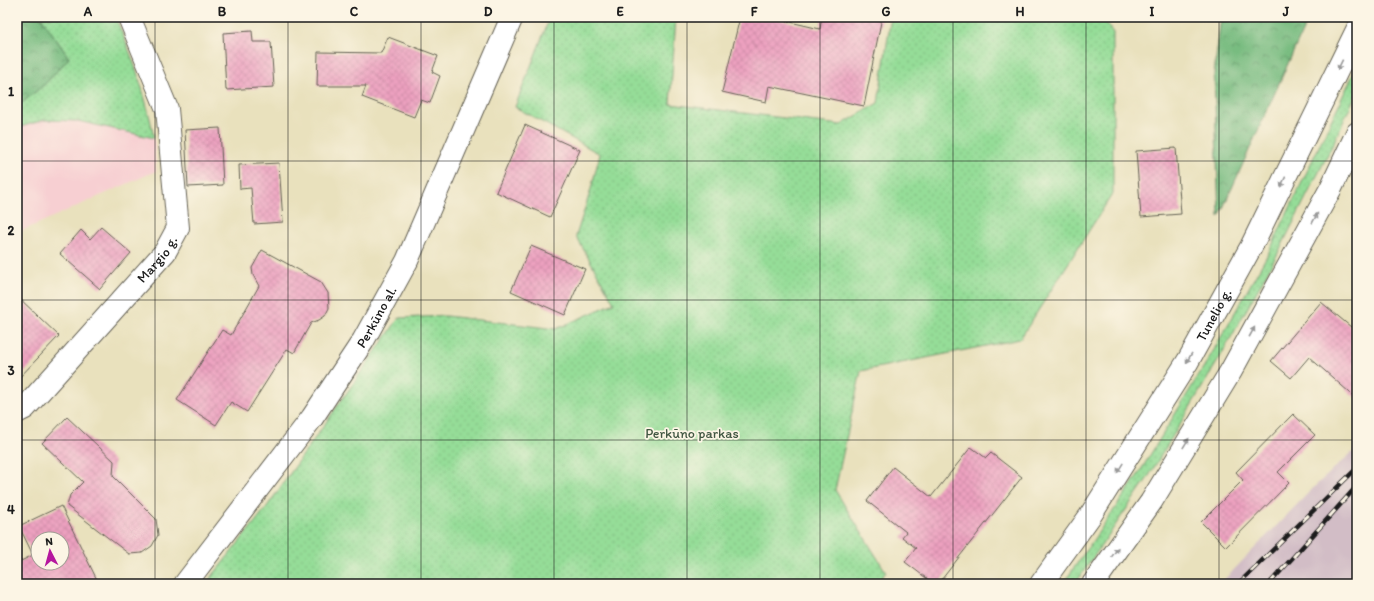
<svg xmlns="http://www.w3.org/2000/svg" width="1374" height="601" viewBox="0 0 1374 601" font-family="Itim,sans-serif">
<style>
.built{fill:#f7cfd2}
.railway{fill:#d2bdc6}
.grass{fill:url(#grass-dots);stroke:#587c5a}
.forest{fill:url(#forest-crowns);stroke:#4a6c4e}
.building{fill:url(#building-cross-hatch);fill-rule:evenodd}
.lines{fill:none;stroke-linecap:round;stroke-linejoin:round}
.minor-casing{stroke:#646154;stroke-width:24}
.primary-casing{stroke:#646154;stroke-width:24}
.minor{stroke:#fff;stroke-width:22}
.primary{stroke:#fff;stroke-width:22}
.rail-casing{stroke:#1c1c1c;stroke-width:4.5}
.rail{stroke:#fcf5e5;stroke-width:3;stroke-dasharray:9;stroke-linecap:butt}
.oneway{fill:#999}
.grid{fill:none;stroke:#1c1c1c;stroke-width:1;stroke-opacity:0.55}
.labels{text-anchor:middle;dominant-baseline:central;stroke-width:3.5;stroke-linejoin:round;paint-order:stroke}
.street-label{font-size:14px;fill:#1c1c1c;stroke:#fcf5e5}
.park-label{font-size:14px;fill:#405641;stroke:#fcf5e5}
.neatline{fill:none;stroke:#1c1c1c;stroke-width:1.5}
.grid-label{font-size:13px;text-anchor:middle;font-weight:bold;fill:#1c1c1c}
</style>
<defs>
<pattern id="grass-dots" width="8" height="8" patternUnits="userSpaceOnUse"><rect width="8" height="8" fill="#95dd98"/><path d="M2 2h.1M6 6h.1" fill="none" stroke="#80bd82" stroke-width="1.8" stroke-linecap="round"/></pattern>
<pattern id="forest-crowns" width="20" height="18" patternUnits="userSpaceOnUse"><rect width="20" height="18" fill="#78bc80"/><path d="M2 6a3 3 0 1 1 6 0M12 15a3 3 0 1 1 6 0" fill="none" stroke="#629868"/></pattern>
<pattern id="building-cross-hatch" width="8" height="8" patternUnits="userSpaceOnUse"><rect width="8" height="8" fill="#eca0bf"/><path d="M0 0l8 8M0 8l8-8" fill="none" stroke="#ca89a4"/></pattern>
</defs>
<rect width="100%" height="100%" fill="#fcf5e5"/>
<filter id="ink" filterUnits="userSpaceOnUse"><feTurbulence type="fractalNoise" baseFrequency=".025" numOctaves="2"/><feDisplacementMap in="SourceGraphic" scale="8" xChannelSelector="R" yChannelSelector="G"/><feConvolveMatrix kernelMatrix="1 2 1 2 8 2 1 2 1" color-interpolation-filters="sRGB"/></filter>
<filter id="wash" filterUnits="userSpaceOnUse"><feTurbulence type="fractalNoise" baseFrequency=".012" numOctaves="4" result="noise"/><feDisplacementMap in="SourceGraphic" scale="16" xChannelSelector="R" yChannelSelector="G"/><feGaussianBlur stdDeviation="0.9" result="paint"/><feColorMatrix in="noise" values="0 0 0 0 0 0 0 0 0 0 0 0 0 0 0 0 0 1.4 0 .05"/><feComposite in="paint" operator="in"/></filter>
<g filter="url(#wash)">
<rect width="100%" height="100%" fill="#e9e1bd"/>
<path class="built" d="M44 120 78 121 154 138 156 171 17 233V128Z"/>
<path class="railway" d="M1357 448V584H1220L1315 486Z"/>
<path class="grass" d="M41 17H115C133 56 146 96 154 138L78 121 44 120 17 128V107L45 84 69 58Z
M550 17H676L670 104 841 125 878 103 891 17H1100L1113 31V193L1020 339 861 371 835 490 886 572 876 584H206L266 508 399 318 446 316 556 329 614 303 576 236 591 189 600 154 515 107Z
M1357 66V92L1331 148 1277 255 1219 359 1147 479 1075 584H1063L1138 475 1211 355 1269 252Z"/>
<path class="forest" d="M17 17H41L69 58 45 84 17 107Z
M1221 17H1309L1219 217 1214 74Z"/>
<g id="blocks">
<path class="building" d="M740 17H769L820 29 822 17H882L864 106 769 86 766 102 722 92Z
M252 31 253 42H271L274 87 226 90 223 33Z
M388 37 438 56 432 72 440 76 430 103 421 100 414 117 362 97 366 86H317L318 52 381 53Z
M525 125 580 150 550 217 496 192Z
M220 128 223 185 188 187 185 130Z
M1176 148 1181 214 1141 217 1136 151Z
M279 163 283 222 254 224 251 188 240 189 239 165Z
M101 227 131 253 100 289 60 254 81 230 90 239Z
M531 246 585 269 565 315 511 291Z
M262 250 321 282 328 293 329 308 325 316 319 320 311 323 294 353 287 349 247 412 231 402 216 425 177 400 222 330 231 335 259 286 253 275 252 268Z
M17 296 59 336 17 380Z
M1321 302 1357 332V399L1309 357 1291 378 1271 361Z
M1293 414 1315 435 1278 472 1289 483 1226 547 1201 522 1243 480 1236 472Z
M67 417 114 461 113 476 156 519 158 535 152 546 142 553 129 554 67 506 70 495 83 482 42 443Z
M971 447 986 458 991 453 1022 477 938 584H934L905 562 916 548 902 537 906 532 867 501 893 467 931 497Z
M61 506 99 584H17V563L33 555 19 526ZM38 539H62V563H38Z"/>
</g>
</g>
<g filter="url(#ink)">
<use href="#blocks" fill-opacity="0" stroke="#646154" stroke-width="1"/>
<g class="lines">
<g class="minor-casing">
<g id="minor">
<path id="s1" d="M17 412 25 408 165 252 178 228 167 109 129 17"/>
<path id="s2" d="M185 584 312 418 363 341 407 261 512 17"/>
</g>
</g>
<g class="primary-casing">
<g id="primary">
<path id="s3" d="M1041 584 1090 516 1188 361 1251 247 1357 30"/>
<path d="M1093 584 1151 502 1231 371 1331 188 1357 133"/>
</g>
</g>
<use href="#minor" class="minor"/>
<use href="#primary" class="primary"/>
<g class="rail-casing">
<path id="rail" d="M1238 584 1357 468
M1269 584 1357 486"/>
</g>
<use href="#rail" class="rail"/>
</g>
<defs><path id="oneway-solid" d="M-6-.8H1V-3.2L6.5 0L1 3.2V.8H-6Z"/></defs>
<g class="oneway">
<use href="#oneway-solid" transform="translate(1340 65) rotate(116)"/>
<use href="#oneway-solid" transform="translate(1283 182) rotate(116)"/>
<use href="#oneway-solid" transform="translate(1315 218) rotate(-61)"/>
<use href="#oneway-solid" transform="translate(1252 332) rotate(-61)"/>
<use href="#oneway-solid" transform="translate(1189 358) rotate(120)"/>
<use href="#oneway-solid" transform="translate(1186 443) rotate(-58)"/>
<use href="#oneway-solid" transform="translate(1120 468) rotate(122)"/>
<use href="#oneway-solid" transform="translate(1115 552) rotate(-55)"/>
</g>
</g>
<path class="grid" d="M155 17V584M288 17V584M421 17V584M554 17V584M687 17V584M820 17V584M953 17V584M1086 17V584M1219 17V584M17 161H1357M17 300H1357M17 440H1357"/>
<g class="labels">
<g class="street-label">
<text stroke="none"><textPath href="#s1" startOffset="208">Margio g.</textPath></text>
<text stroke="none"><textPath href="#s3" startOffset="320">Tunelio g.</textPath></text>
<text stroke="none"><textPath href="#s2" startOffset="329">Perkūno al.</textPath></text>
</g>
<g class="park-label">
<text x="692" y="433">Perkūno parkas</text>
</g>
</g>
<rect width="1374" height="601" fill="none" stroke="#fcf5e5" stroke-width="44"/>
<g transform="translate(50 551) rotate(354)"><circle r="19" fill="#fcf5e5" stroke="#a29e95"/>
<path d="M0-3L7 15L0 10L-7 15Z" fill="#b5179e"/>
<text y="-6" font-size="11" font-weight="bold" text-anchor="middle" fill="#1c1c1c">N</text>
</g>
<rect x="22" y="22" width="1330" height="557" class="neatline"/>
<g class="grid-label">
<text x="88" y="16">A</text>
<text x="222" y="16">B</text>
<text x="354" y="16">C</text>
<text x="488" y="16">D</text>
<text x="620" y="16">E</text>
<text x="754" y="16">F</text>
<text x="886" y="16">G</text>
<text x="1020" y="16">H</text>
<text x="1152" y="16">I</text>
<text x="1286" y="16">J</text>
<text x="11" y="96">1</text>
<text x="11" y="235">2</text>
<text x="11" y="375">3</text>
<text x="11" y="514">4</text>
</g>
</svg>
